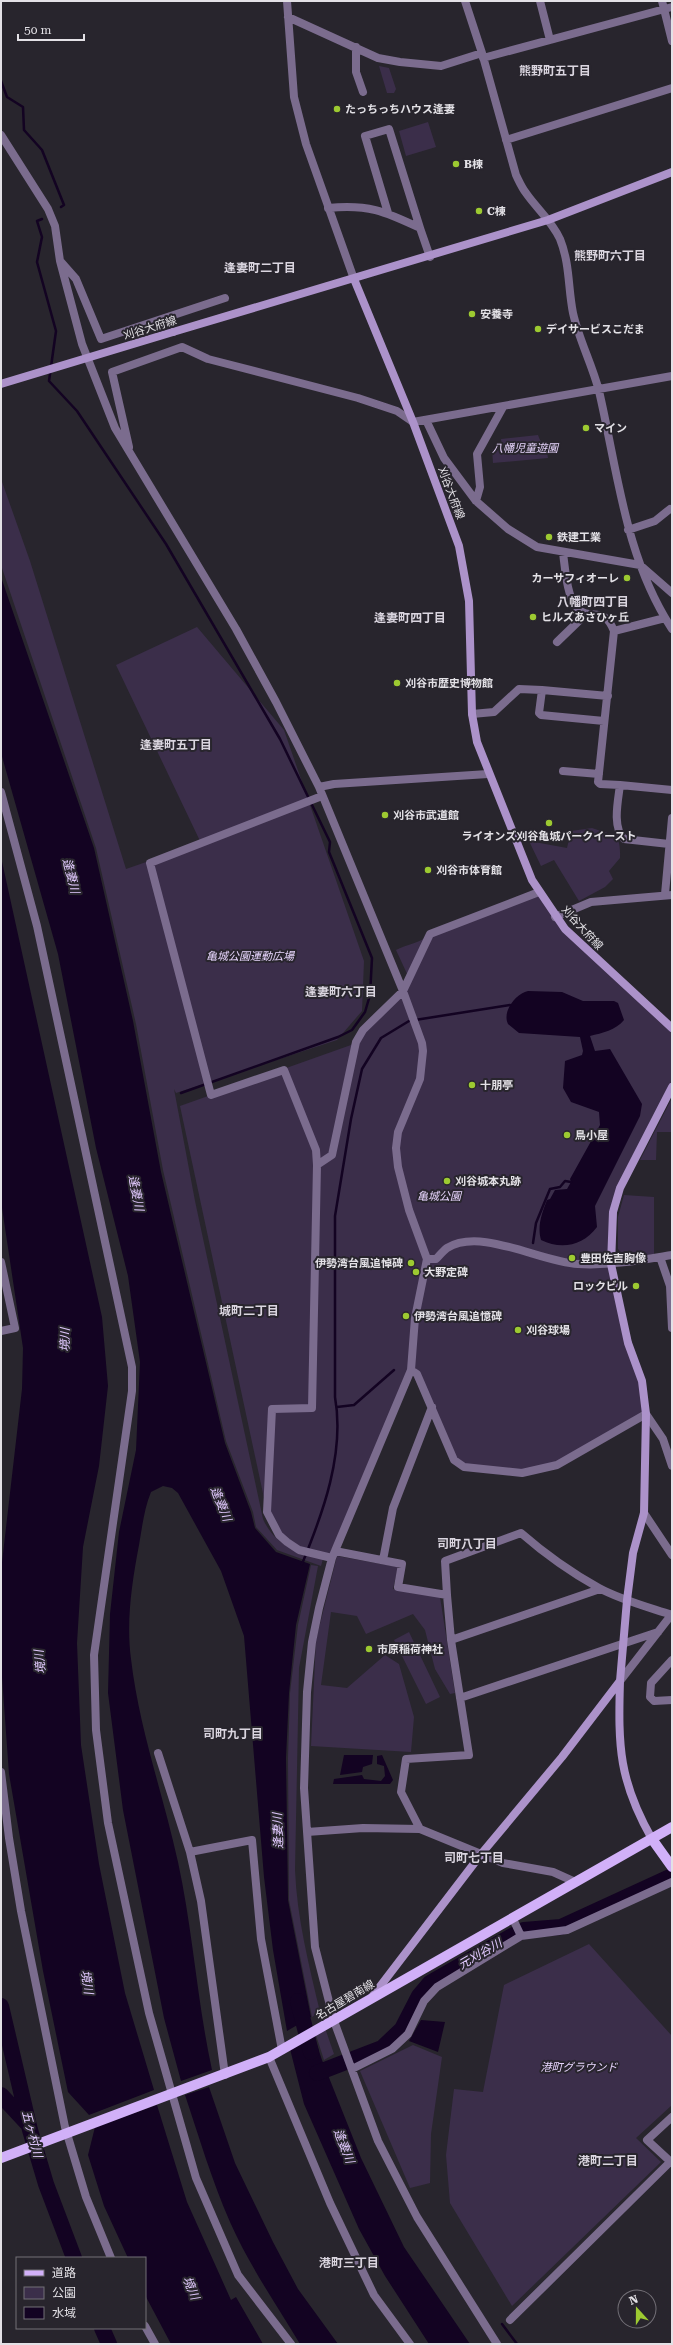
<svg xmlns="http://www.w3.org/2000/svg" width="673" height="2345" viewBox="0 0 673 2345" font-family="'Roboto Serif','Noto Sans JP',serif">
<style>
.green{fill:#3b2e4a}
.water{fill:#130322}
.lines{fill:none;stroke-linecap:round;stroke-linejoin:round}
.stream{stroke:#130322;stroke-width:2.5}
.river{stroke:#130322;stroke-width:16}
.street{stroke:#7b6c8e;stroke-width:8}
.secondary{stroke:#ac92ca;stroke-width:8}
.primary{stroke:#d1b0f8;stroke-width:10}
.secondary-bridge{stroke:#ac92ca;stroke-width:8}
.poi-dot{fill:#9dca31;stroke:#28252d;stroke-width:1.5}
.labels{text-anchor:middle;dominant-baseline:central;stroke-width:4;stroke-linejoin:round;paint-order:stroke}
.poi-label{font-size:11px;font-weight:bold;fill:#e3e1e6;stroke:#28252d;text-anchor:start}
.street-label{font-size:11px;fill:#e3e1e6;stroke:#28252d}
.park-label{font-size:11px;font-style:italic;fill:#e7d5fd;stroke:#28252d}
.neighbourhood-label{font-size:12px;font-weight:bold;fill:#dad5df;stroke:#28252d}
.water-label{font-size:12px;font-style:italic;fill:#e1c9fe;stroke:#28252d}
</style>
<rect width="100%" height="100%" fill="#28252d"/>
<path class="green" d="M379 66 389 68 396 89 394 93H387Z
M428 122 436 147 406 156 399 131Z
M538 435C541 444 547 449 548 458L493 463 492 449 502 448 501 439Z
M1 479 30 561 126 869 201 843 116 665 197 627 284 730 364 961 362 1011 337 1040 176 1093 174 1089 195 1201 263 1519C275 1546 298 1552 323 1559L321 1566 277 1550 256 1527 253 1512 226 1441 163 1170 136 1024 96 848 1 565Z
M592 828C614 836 621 832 620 858L609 871 613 879 605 887 579 901 554 860 541 866 529 841 567 848 571 831Z
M539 892 555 917 672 1027V1087L620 1188 611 1264 642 1381 646 1414C608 1436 566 1465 522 1473 500 1477 475 1467 454 1460L411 1371 332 1558 293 1546 279 1535 267 1512 180 1106 351 1045 409 978 396 950C407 944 421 943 430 934Z
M672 1098V1132H657L656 1160H640Z
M624 1195 654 1197V1254L626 1259 618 1249V1217Z
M337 1556 398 1567 393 1589 440 1597 455 1693 450 1694 435 1669 425 1630 413 1614 366 1634 357 1616 331 1612 321 1685 347 1688 385 1655 399 1664 414 1717 411 1752 311 1746 316 1640Z
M311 1565 318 1566 299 1668 295 1870C297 1919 309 1965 320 2012L312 2017 289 1900 288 1758 290 1693 298 1625Z
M409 1632 440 1697 426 1704 394 1640Z
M589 1944 672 2036V2105L636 2138 661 2162 512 2306 450 2203 446 2155 454 2089 483 2092 504 1985Z
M325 2028 334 2054 324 2060 315 2032Z
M413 2045 442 2057 431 2134 430 2183 410 2188 360 2071Z"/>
<path class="water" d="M1 577 94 848 133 1021 161 1172 225 1443 251 1512 255 1528 276 1552 310 1564 296 1625 289 1693 286 1758 288 1900 311 2017 287 2031 273 1950 264 1877 244 1636 221 1571 178 1493 172 1488 163 1486 151 1492C144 1509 142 1528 139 1545 132 1582 126 1621 131 1659 139 1728 163 1794 178 1862 193 1931 197 2001 212 2070L181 2081 164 2018 123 1810 108 1693 110 1614 119 1532 136 1450 140 1362 128 1276 96 1148 58 954 1 753Z
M1 857 102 1317 108 1386 99 1466 83 1547 77 1643 81 1745 99 1864 125 1993 154 2090 89 2115 68 2092 43 1971 9 1774 1 1663V1571L22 1389 23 1348 1 1201Z
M528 991 562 992 583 1001H614L618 1003 624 1020C616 1030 602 1033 590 1036L595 1051 610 1049 642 1104 640 1116 595 1206 597 1227C583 1246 561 1250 541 1240 537 1226 542 1213 547 1200L550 1199 555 1190 567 1189 571 1182 570 1179 600 1125 599 1112 571 1102 563 1088 565 1061 582 1055 583 1051 580 1037 519 1033 508 1024C502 1012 515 994 528 991Z
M344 1755H373L372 1764 363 1767 362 1772 340 1775Z
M382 1755 393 1780 390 1784H333L334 1779 362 1775 364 1779 381 1781 385 1776 384 1766 377 1764V1756Z
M421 2020 445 2022 438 2052 409 2041Z
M314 2036 322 2060 361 2158 404 2247 470 2344H429L385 2276 359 2229 304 2104 290 2049Z
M209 2087 235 2163 273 2242 298 2289 338 2344H300C276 2304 249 2265 230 2222 212 2181 199 2137 185 2095Z
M157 2105 187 2202 231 2300 236 2297 263 2344H171L145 2295V2258H128L104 2206 88 2155 95 2127Z"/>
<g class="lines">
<path class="stream" d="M1 81 7 97 23 107 24 130 42 150 64 205 61 207
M42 219 37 221 42 237 37 262 56 331 49 381 77 411 166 544 280 739 330 842 329 852 372 958 370 995 365 1012 352 1030 338 1037 181 1093
M415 1020 510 1005
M533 1243 536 1223 550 1189 560 1187 565 1181 571 1182
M337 1407 354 1405 394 1370
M302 1564C323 1513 345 1453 335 1397V1216L351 1119 362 1069 381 1038 409 1021
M502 2324 517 2344"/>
<path class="river" d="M298 2001 311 2052
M1 2006 30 2130 46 2184 74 2258
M317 2073 382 2048 402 2029 419 1996 430 1983 512 1936 524 1930 561 1927 672 1876
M1 2095 27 2123
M102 2328 109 2344"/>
<path class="street" d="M287 1 294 97 306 144 354 279
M465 1 482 53 516 175C519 181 522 188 526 193 537 209 552 221 560 239 570 264 568 288 573 313 579 340 592 364 599 391 618 473 625 557 672 629
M540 1 550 40
M662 1 672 41
M288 17 378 58 400 62 441 66 482 53
M356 47V72L363 92
M483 58 672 7
M1 135 48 209 55 226 60 261 82 344 115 428 236 629 276 702 319 787 403 991 422 1043 423 1051 420 1079 398 1132 396 1148 398 1167 409 1210 427 1259 415 1318 411 1370 332 1558 319 1608 312 1642 307 1692 304 1788 315 1947 334 2021 378 2141 417 2217 497 2344
M506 140 672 88
M328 208C368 204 384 211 420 228L430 257
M388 213 365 136 389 129 420 228
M61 262 76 279 101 339 225 298
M426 420 444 458 476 501 508 529 537 547 640 565 672 593
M129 447 112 372 182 347 208 359 358 398 397 411 413 422 672 376
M476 501 480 487 477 454 503 407
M628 530 655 521 670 509
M563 553C565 567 567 598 577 608 591 622 603 604 614 631L598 782 600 784 620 785
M614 631 665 618
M557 642 586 614
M472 714 494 712 519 689 542 690
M604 721 541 715 539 713 542 690 608 696
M563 771 599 774
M319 787 334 784 488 774
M1 792 37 926 132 1367V1391L94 1655 96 1730 108 1823 149 2013 196 2178 238 2275 291 2344
M669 844 624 839C612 827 618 801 620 785L672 790
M665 894 672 818
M555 917 591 902 672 895
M317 1165 316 1150 284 1070 211 1095 150 863 322 796
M660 1257 670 1286H672
M427 1259H436C439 1256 443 1251 447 1248 481 1227 540 1262 578 1264 609 1266 641 1260 672 1255
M1 1262 15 1328 1 1331
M670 1286 672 1328
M411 1370 417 1374 454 1460 464 1467 522 1473 557 1465 646 1414 663 1439 672 1466
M644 1513 672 1555
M335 1551 402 1564 398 1587 447 1595 451 1640 469 1755 406 1759 401 1792 420 1829 503 1863 553 1872 573 1881
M332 1558 299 1550 287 1542 279 1535 267 1512 272 1409 312 1408 317 1165 332 1155 356 1042 363 1030 403 991 430 934 539 892
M383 1560 393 1508 432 1407
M447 1595 445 1561 521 1533C545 1554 572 1573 599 1588 621 1600 648 1607 672 1615
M451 1640 600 1589
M672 1660 651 1683 650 1697 654 1701 672 1700
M620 1681 672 1614
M460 1698 658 1632
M158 1753 190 1852 201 1901 225 2075
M1 1772 9 1838 21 1911 65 2127 86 2197 111 2258
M307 1832 363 1828 420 1829
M190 1852 252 1840 261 1939 282 2050
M513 1919 521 1936
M269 2057 330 2203 374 2295 410 2344
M352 2069 392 2049 408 2034 424 2001 437 1987 521 1936 567 1930 672 1882
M672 2117 647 2140 672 2163
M510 2320 670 2162
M145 2326 155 2344"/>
<path class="secondary" d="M354 279 413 422 459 546 469 601 472 714 477 742 532 880 565 929 672 1028
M173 332 548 220 672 172
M620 1681C618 1747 619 1781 652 1839
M372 1997 482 1853 562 1757 620 1681 627 1600 633 1553 644 1513 646 1414 642 1381 628 1343 611 1264 613 1212 620 1188 672 1087"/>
<path class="primary" d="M652 1839 672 1867
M1 2158 269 2057 672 1827"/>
<path class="secondary-bridge" d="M1 384 173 332"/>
</g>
<g class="poi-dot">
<circle cx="337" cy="109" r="4"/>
<circle cx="456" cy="164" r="4"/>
<circle cx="479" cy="211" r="4"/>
<circle cx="472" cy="314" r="4"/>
<circle cx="538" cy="329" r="4"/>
<circle cx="586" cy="428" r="4"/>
<circle cx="549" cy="537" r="4"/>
<circle cx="627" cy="578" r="4"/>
<circle cx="533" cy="617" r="4"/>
<circle cx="397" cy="683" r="4"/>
<circle cx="385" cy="815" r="4"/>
<circle cx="549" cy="823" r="4"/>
<circle cx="428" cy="870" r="4"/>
<circle cx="472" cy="1085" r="4"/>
<circle cx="567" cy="1135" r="4"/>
<circle cx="447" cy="1181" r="4"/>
<circle cx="572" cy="1258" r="4"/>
<circle cx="411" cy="1263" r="4"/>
<circle cx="416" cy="1272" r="4"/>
<circle cx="636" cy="1286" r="4"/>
<circle cx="406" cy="1316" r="4"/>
<circle cx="518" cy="1330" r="4"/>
<circle cx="369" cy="1649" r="4"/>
</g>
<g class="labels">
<g class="poi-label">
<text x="345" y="109">たっちっちハウス逢妻</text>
<text x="464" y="164">B棟</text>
<text x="487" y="211">C棟</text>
<text x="480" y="314">安養寺</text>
<text x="546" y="329">デイサービスこだま</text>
<text x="594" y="428">マイン</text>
<text x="557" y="537">鉄建工業</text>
<text x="619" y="578" text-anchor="end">カーサフィオーレ</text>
<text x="541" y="617">ヒルズあさひヶ丘</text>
<text x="405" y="683">刈谷市歴史博物館</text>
<text x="393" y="815">刈谷市武道館</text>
<text x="549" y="836" text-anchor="middle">ライオンズ刈谷亀城パークイースト</text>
<text x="436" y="870">刈谷市体育館</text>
<text x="480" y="1085">十朋亭</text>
<text x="575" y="1135">鳥小屋</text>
<text x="455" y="1181">刈谷城本丸跡</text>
<text x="580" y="1258">豊田佐吉胸像</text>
<text x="403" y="1263" text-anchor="end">伊勢湾台風追悼碑</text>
<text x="424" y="1272">大野定碑</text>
<text x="628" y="1286" text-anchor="end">ロックビル</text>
<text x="414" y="1316">伊勢湾台風追憶碑</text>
<text x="526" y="1330">刈谷球場</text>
<text x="377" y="1649">市原稲荷神社</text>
</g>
<g class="street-label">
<text transform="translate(150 328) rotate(-17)">刈谷大府線</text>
<text transform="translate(451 493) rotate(69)">刈谷大府線</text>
<text transform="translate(582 928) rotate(47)">刈谷大府線</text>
<text transform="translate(345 2000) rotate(-31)">名古屋碧南線</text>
</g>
<g class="park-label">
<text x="525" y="448">八幡児童遊園</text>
<text x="250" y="956">亀城公園運動広場</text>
<text x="439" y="1196">亀城公園</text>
<text x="579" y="2067">港町グラウンド</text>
</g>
<g class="neighbourhood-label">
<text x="555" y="71">熊野町五丁目</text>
<text x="610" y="256">熊野町六丁目</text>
<text x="260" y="268">逢妻町二丁目</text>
<text x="593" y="602">八幡町四丁目</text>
<text x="410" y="618">逢妻町四丁目</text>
<text x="176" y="745">逢妻町五丁目</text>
<text x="341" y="992">逢妻町六丁目</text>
<text x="249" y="1311">城町二丁目</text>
<text x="467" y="1544">司町八丁目</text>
<text x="233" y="1734">司町九丁目</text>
<text x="474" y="1858">司町七丁目</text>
<text x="608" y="2161">港町二丁目</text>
<text x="349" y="2263">港町三丁目</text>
</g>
<g class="water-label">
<text transform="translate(71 876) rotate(76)">逢妻川</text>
<text transform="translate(136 1193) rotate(79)">逢妻川</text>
<text transform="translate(65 1340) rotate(-89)">境川</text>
<text transform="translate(221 1504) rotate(68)">逢妻川</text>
<text transform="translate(40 1662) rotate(-96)">境川</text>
<text transform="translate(278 1831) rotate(-92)">逢妻川</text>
<text transform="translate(480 1954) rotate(-30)">元刈谷川</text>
<text transform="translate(87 1982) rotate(81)">境川</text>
<text transform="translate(32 2134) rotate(75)">五ヶ村川</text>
<text transform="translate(344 2146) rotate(69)">逢妻川</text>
<text transform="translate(191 2288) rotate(67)">境川</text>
</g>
</g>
<rect width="673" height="2345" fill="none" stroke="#e3e1e6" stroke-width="4"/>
<rect x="16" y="2257" width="130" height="72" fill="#28252d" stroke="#737077"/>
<rect x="24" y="2270" width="20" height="6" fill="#d1b0f8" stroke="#737077"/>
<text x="52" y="2277" font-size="12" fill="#e3e1e6">道路</text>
<rect x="24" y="2287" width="20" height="12" fill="#3b2e4a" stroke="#737077"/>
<text x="52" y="2297" font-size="12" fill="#e3e1e6">公園</text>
<rect x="24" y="2307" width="20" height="12" fill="#130322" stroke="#737077"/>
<text x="52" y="2317" font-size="12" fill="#e3e1e6">水域</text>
<g transform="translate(637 2309) rotate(339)"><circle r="19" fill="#28252d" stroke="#737077"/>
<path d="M0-3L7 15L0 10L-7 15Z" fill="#9dca31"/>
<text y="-6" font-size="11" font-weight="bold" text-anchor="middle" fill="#e3e1e6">N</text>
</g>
<path d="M18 34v6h66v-6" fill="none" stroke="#e3e1e6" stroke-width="2"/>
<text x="24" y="34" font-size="12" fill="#e3e1e6" stroke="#28252d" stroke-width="3" paint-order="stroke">50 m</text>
</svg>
